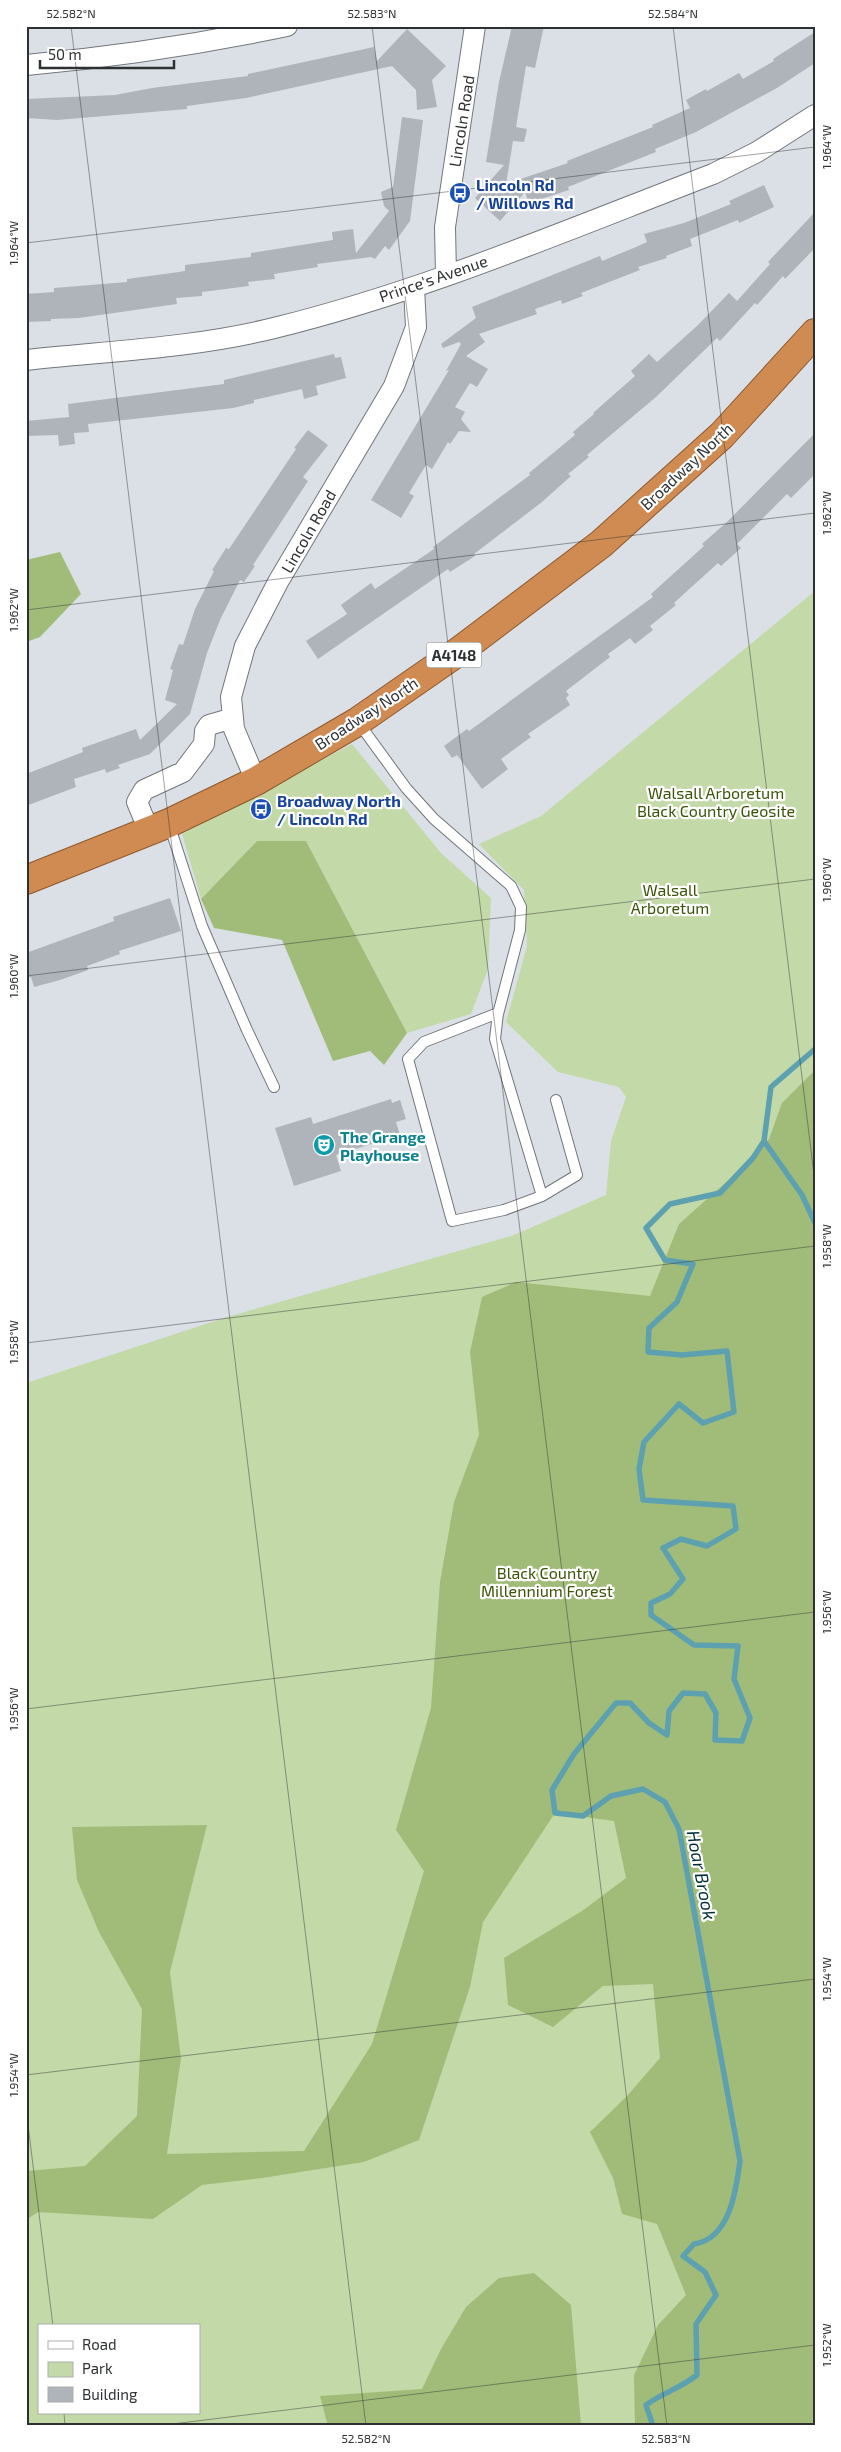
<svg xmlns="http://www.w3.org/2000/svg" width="841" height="2452" viewBox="0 0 841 2452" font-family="'Exo 2',sans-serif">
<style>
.green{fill:#c4d9a8;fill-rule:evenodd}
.forest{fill:#a1bc79}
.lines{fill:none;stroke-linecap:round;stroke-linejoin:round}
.stream{stroke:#5da1b0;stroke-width:5.5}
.building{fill:#afb4ba}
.service-casing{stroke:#70767b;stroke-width:12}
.minor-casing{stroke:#70767b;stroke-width:22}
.trunk-casing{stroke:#8f592b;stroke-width:30}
.service{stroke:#fff;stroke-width:10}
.minor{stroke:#fff;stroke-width:20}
.trunk{stroke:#cf8b52;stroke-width:28}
.ticks{fill:none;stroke:#2e3133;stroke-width:1;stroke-opacity:0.45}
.labels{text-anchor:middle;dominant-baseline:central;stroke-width:4.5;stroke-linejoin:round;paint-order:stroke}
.shield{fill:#fff;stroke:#6d6f70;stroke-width:1}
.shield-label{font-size:15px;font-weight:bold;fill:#2e3133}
.street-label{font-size:16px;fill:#2e3133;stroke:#fff}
.transit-label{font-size:16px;font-weight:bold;fill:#164399;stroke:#fff;text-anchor:start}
.park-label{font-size:16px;fill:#3b5306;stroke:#fff}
.culture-label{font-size:16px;font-weight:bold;fill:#0d838f;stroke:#fff;text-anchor:start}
.water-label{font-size:18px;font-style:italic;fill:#002f38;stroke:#fff}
.neatline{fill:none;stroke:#2e3133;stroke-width:2}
.ticks-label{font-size:12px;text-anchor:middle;fill:#2e3133}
</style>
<rect width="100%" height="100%" fill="#dbe0e6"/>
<path class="green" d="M815 591V2426H26V1383L227 1317 514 1235 606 1195 611 1141 626 1097 619 1087 558 1072 506 1022 527 946 524 890 479 844 541 816ZM39 2326H199V2413H39Z
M352 744 441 853 491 898 488 969 471 1014 407 1033 306 841H257L201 899 182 834Z"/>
<path class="forest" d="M60 552 81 594 40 637 26 642V560Z
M257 841H306L407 1033 384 1065 370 1051 333 1061 282 940 214 928 201 899Z
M815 1070V2426H635L634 2375 658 2325 686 2295 657 2224 622 2214 613 2178 590 2132 627 2096 660 2058 653 1984 603 1986 553 2027 508 2005 504 1958 582 1911 626 1878 614 1821 555 1813 483 1922 470 1987 419 2140 364 2162 262 2178 202 2185 153 2219 38 2212 26 2220V2171L85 2166 137 2116 142 2009 99 1932 77 1880 72 1827 207 1825 170 1972 181 2058 167 2154 304 2151 372 2044 424 1871 396 1830 431 1708 440 1582 454 1502 479 1435 470 1352 482 1297 516 1282 650 1296 679 1224 753 1158 769 1139 782 1103Z
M534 2273 571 2305 581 2426H328L320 2396 422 2389 441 2349 466 2307 499 2278Z"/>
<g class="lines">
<path class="stream" d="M764 1141 802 1195 815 1223
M653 2426 646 2405C662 2393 681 2388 697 2375L696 2324 716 2295 705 2272 683 2256 694 2244C730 2239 736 2190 740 2161L679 1829 665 1802 643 1789 611 1796 583 1816 555 1813 552 1790 574 1754 616 1703H630L649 1723 667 1735 669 1711 683 1693 705 1694 716 1713 715 1740 742 1741 750 1718 734 1679 738 1646 694 1645 651 1615V1603L670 1594 683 1579 663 1548 681 1539 707 1546 736 1529 733 1506 643 1500 639 1469 644 1442 679 1404 703 1423 734 1412 727 1351 682 1355 648 1352 649 1328 677 1302 693 1264 665 1260 646 1228 670 1204 720 1193 753 1158 764 1141 771 1087 815 1049"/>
</g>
<path class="building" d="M512 26H544L535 68 526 66 516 127 527 129 524 142 513 141 506 184 568 163 567 161 653 127 652 125 690 108 686 100 706 89 707 91 739 73 743 79 774 61 773 59 815 32V63L777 88 696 132 655 149 656 152 568 187 569 190 529 203 525 192 500 221 475 198 504 165 486 162 499 82Z
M407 29 446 66 432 80 437 107 417 110 416 90 392 66 246 98 187 106V109L57 120 26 118V99L115 95 152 88 248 76V74L374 47 377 61Z
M402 117 423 120 410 221 389 250 385 246 375 259 371 257 317 264 318 267 274 274 275 279 248 282 249 286 202 292V296L176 298 177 304 79 318 51 319V321L26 322V294L54 292V288L127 282V279L179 272 185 271V265L251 257V253L333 240 332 232 353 229 356 253 389 211 384 206 381 192 393 187Z
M764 185 774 207 739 223 738 220 690 239 692 246 666 256 667 258 638 267 640 270 581 293 583 296 562 304 561 300 535 309 537 314 479 334 485 342 466 356 488 369 477 387 470 383 455 407 465 412 461 419 471 432 459 431 450 444 448 442 432 469 426 465 409 493 414 496 401 518 371 500 449 370 446 371 461 344 459 342 443 348 441 344 476 318 472 307 600 256 602 261 636 247 647 242 644 234 684 223 731 204 729 201Z
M815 212V248L785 279 783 276 757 305 755 303 720 341 717 338 656 397 587 455 589 457 568 474 571 476 542 502 474 554 475 556 450 572 448 569 318 659 306 641 347 614 341 605 371 583 375 589 434 549 433 547 530 475 529 473 575 435 573 432 594 414 593 413 635 376 631 371 649 354 657 362 698 325 729 293 737 301 770 264 768 262Z
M334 354 335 358 341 357 346 378 316 386 318 395 304 399 302 389 254 400V403L233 408 88 424 89 432 74 433 75 444 59 446 58 435 26 436V421L69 417 68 404 224 384V380Z
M308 430 328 445 303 477 308 481 253 565 255 566 244 582 240 580 220 620 207 653 190 714 150 754 118 765 120 768 106 773 105 769 74 779 76 787 26 806V774L83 752 82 748 136 729 140 740 177 704 165 700 173 670 170 669 179 644 183 645 195 609 214 571 212 570 226 548 229 549 296 449 294 448Z
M815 433V474L791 498 787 494 737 544 741 548 721 566 718 563 674 603 676 605 650 626 653 630 635 644 630 638 608 654 610 657 566 691 569 695 566 698 570 705 528 734 531 737 501 759 508 769 482 789 457 755 452 758 444 746 467 729 469 731 653 597 651 594 704 546 702 544 728 521Z
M170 898 181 931 119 951 120 954 87 966 88 970 60 980 34 987 31 977 26 978V953L114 921 113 917Z
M391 1099 392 1103 400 1100 406 1119 396 1122 400 1135 336 1155 341 1171 294 1186 275 1128 311 1117 313 1124Z"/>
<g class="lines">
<g class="service-casing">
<path id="service" d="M358 722 406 788 434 819 511 886 521 907 520 930 497 1018
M169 824 202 926 247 1030 274 1087
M498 1013 495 1039 542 1196 504 1210 452 1221 408 1059 424 1042Z
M542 1196 577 1175 556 1100"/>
</g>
<g class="minor-casing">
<path id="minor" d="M26 65C114 57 200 44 287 26
M446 275 445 227 475 26
M26 360C108 351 194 348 274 328 425 291 569 229 713 174L757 152 815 115
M256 781 234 729 231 697 245 646 278 582 394 386 416 327 414 287
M149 831 137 802 144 790 183 772 204 744 205 731 209 725 233 718"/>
</g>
<g class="trunk-casing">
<path id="trunk" d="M26 880 169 823 256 781 357 722 458 652 601 544 722 435 815 333"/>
</g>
<use href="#service" class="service"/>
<use href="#minor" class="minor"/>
<use href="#trunk" class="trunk"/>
</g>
<path class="ticks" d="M71 26 366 2426M372 26 667 2426M673 26 815 1183M26 243 815 147M26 610 815 513M26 976 815 879M26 1343 815 1246M26 1709 815 1612M26 2075 815 1979M26 2109 53 2326M64 2413 65 2426M156 2426 815 2345"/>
<defs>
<g id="bus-disc" transform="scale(1.125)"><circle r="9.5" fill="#1a4fb4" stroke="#fff"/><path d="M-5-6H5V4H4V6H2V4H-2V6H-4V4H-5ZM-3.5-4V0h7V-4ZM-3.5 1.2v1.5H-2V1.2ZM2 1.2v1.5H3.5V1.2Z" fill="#fff"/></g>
<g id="theatre-disc" transform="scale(1.125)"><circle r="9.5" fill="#0f9aa8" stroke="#fff"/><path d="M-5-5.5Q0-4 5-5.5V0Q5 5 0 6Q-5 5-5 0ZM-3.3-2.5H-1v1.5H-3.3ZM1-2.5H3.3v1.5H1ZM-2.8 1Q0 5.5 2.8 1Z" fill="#fff"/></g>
</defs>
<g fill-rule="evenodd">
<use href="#bus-disc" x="460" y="193"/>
<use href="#bus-disc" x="261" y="809"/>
<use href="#theatre-disc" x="324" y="1145"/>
</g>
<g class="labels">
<rect class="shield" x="426.5" y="642.5" width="55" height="25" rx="4"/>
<g class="shield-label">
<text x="454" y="655">A4148</text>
</g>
<g class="street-label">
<text transform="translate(461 121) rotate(-81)">Lincoln Road</text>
<text transform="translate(433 278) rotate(-19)">Prince's Avenue</text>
<text transform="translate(686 466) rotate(-43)">Broadway North</text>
<text transform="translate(308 531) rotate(-60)">Lincoln Road</text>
<text transform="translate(366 713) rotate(-33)">Broadway North</text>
</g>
<g class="transit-label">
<text x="476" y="184">Lincoln Rd<tspan x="476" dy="18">/ Willows Rd</tspan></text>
<text x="277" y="800">Broadway North<tspan x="277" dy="18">/ Lincoln Rd</tspan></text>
</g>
<g class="park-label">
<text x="716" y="792">Walsall Arboretum<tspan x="716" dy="18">Black Country Geosite</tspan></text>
<text x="670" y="889">Walsall<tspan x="670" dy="18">Arboretum</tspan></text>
<text x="547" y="1572">Black Country<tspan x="547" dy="18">Millennium Forest</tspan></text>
</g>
<g class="culture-label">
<text x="340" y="1136">The Grange<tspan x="340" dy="18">Playhouse</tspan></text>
</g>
<g class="water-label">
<text transform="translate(702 1875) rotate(79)">Hoar Brook</text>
</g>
</g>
<rect width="841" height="2452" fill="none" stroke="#ffffff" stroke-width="55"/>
<rect x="38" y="2324" width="162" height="90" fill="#ffffff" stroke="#abadad"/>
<rect x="48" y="2341" width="25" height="8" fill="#ffffff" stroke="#abadad"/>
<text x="82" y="2350" font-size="15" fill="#2e3133">Road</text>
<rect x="48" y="2362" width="25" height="15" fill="#c4d9a8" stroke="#abadad"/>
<text x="82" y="2374" font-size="15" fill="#2e3133">Park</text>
<rect x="48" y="2387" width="25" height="15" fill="#afb4ba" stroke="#abadad"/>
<text x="82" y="2400" font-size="15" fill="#2e3133">Building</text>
<path d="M40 60v8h134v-8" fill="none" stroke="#2e3133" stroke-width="2.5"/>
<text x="48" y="60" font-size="15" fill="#2e3133" stroke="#ffffff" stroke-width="4" paint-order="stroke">50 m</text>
<rect x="28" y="28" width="786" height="2396" class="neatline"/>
<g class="ticks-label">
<text x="71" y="18">52.582°N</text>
<text x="372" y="18">52.583°N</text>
<text x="673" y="18">52.584°N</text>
<text transform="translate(827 147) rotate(-90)" y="4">1.964°W</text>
<text transform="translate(14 243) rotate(-90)" y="4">1.964°W</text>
<text transform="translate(827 513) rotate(-90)" y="4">1.962°W</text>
<text transform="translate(14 610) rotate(-90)" y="4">1.962°W</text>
<text transform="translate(827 880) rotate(-90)" y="4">1.960°W</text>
<text transform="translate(14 976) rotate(-90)" y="4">1.960°W</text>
<text transform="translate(827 1246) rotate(-90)" y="4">1.958°W</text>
<text transform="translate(14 1342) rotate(-90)" y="4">1.958°W</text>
<text transform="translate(827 1612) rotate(-90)" y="4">1.956°W</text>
<text transform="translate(14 1709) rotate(-90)" y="4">1.956°W</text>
<text transform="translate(827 1979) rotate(-90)" y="4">1.954°W</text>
<text transform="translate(14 2075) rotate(-90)" y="4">1.954°W</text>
<text transform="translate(827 2345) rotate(-90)" y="4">1.952°W</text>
<text x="366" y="2443">52.582°N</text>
<text x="666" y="2443">52.583°N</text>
</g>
</svg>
